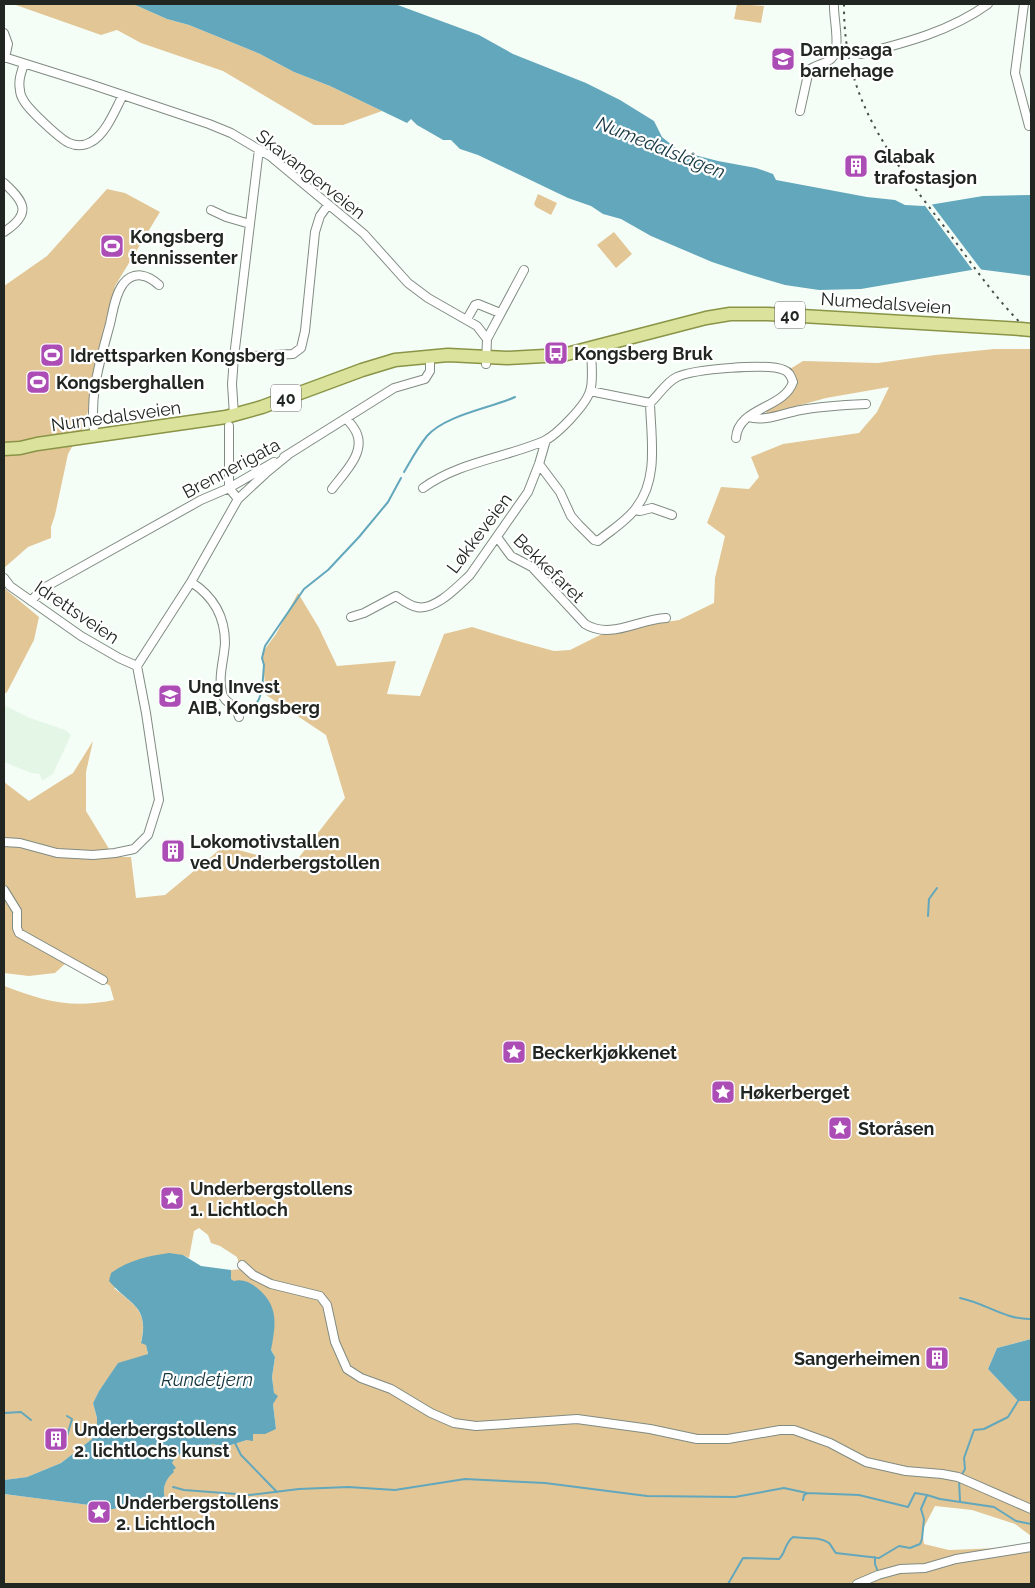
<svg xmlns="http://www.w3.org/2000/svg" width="1035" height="1588" viewBox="0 0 1035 1588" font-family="Raleway,sans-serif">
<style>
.built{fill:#e4f6e6}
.green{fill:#e2c696}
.water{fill:#63a7bc}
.pier{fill:#f5fef6}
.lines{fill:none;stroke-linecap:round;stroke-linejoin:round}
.stream{stroke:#63a7bc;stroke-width:2}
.street-casing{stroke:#808b82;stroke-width:10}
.primary-casing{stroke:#8a9446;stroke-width:15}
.street{stroke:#fff;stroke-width:8}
.primary{stroke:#dae29b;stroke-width:12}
.rail{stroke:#4a4f4b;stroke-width:2;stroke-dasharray:2.5 5;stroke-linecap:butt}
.primary-bridge-casing{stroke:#8a9446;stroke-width:15;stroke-linecap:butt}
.primary-bridge{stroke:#dae29b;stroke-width:12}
.labels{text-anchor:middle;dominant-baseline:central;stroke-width:4.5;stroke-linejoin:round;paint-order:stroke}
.shield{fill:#fff;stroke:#646764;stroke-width:1}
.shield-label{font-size:16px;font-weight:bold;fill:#212622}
.poi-label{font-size:18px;font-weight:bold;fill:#212622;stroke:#fff;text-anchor:start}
.street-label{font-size:18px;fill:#212622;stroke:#fff}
.water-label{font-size:19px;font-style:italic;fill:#163741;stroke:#fff}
</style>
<rect width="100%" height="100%" fill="#f5fef6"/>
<path class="built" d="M4 705 30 718 65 730 71 735 53 774 42 781 40 774 31 773 4 762Z"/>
<path class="green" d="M13 4H133L167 19 189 25 260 54 294 72 330 86 382 111 343 125H314L223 71 141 43 117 30 101 35Z
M737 4 764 6 761 23 734 19Z
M107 189 125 193 160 212 115 286 85 424 68 454 55 515 51 527V538L28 547 4 568V286L47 256Z
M538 194 557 203 551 215 536 207 534 204Z
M614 232 632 254 616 268 597 245Z
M994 349H1031V1339L997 1348 988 1369 1018 1401H1031V1536L1015 1524 972 1510 935 1506 922 1531 924 1544 949 1550 998 1548 1004 1554 1031 1550V1584H4V1494L89 1505C97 1512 119 1511 126 1503L164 1506 168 1504C161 1493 163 1481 173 1472 173 1469 171 1463 173 1460 179 1450 204 1447 214 1444L221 1448 247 1440H253V1434L276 1429 273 1404 274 1394 272 1377 275 1357 234 1281 231 1279V1270L241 1269 237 1257 220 1246 211 1243 208 1235 199 1228 194 1231 189 1258 183 1255 114 1288C136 1306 148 1312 141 1342L146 1344 148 1355 118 1364 99 1391 93 1403 97 1418V1428L92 1439 61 1463 27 1477 4 1480V986C44 1001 71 1009 114 1000L110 986 80 965 67 962 55 973 29 976 4 973V782L29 801 73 773 93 741 86 772V811L114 857H131L136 898 165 895 224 846 293 865 345 798 326 735 266 695 262 653 276 634 298 593 319 628 337 666 396 661 387 694 420 696 444 634 472 627 521 642 554 651 570 650 602 634 640 626 679 620 714 603 715 578 725 536 707 523 721 487 749 489 759 477 751 457 783 444 859 433 877 412 889 387 826 398 765 415 772 401 789 387 790 369 803 361 878 363 935 355Z
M4 588 39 617 34 640 7 692 4 694Z"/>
<path class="water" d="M133 4H395L479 35 513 54 586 83 620 100 654 121 662 137 679 151 718 161 756 168 773 174 776 180 867 197 895 200 905 205 923 206 983 196 1031 195V276L977 269 861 289 819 290 785 285 748 274 712 262 651 236 621 219 603 214 591 206 568 198 478 155 460 149 451 140H443L438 137 417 125 411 119 407 123 330 86 294 72 260 54 189 25 167 19Z
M169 1253 183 1255 201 1266 231 1270V1279L234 1281C242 1279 249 1282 256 1287 279 1305 276 1324 271 1350L275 1357 272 1377 274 1393 278 1396 273 1404 276 1429 265 1434H253V1441L247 1440 221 1448 214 1444C201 1447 179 1449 172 1463L176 1468 173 1470 174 1472C163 1481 161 1493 168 1504L164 1506 126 1503C119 1511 97 1512 89 1505L4 1494V1480L27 1477 61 1463 92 1439 97 1428V1418L93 1403 99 1391 118 1363 148 1354 146 1345 141 1343C150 1305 129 1305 109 1281L111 1273C129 1260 148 1256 169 1253Z
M1031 1339V1401H1018L988 1369 997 1348Z"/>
<path class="pier" d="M930 202 983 272H974L923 203Z"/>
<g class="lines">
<path class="stream" d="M404 472C411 460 418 447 427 436 445 415 491 408 515 397
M253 709 259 699 262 690 264 665 262 658 265 646 304 589 328 570 359 537 388 502 401 478
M928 916 929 899 937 888
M960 1298C985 1303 1006 1320 1031 1319
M4 1413 21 1412 31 1420
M56 1442 61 1444 67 1436 72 1419 67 1416
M235 1443 241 1455 277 1492
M961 1476 965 1469 964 1458 974 1430 984 1429 1008 1417 1018 1401
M959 1480 960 1501
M173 1487 184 1490 250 1495 299 1489 348 1487 395 1490 465 1479 545 1483 647 1496 735 1497 784 1488 807 1493 859 1495 908 1507 915 1493 927 1495
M803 1500 804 1495 806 1494
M875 1557V1564L878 1572
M728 1584 743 1558 779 1559C786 1553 784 1544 793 1537 805 1539 819 1536 829 1543 832 1546 833 1550 836 1553L879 1558 899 1546 910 1548 920 1544 922 1539 924 1519 921 1509 927 1495 940 1499 994 1507 1016 1521 1031 1524"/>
<g class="street-casing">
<path id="street" d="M1024 4 1015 73 1029 126
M4 33 8 44 5 58
M861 54C905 43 951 31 988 4
M4 57 90 84 209 124 231 133 270 156 364 234 408 283 428 298 477 326 487 339 486 364
M24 64C21 73 18 81 20 90 20 94 22 98 24 101 29 110 60 139 69 143 76 146 84 146 91 142 106 134 115 110 123 95
M800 111 809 70C815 65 825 64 831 59 842 50 833 17 834 4
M4 183C25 202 32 214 4 232
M211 210 226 217 250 224
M467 319 475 305 478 304 500 313
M487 339 524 270
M234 357 293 354 301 348 305 331 315 232 320 216 328 205
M650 403C659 395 666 382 677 377 694 369 768 363 784 370 790 372 791 377 793 382 784 409 738 407 736 438
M234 415 232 384 234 357 259 149
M748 417C766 422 783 413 801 410 823 406 844 405 866 404
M229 426V488L238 499
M95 437C88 398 100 361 110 324 113 311 115 295 123 284 134 270 148 275 159 285
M284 457 394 388 425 379 430 371V356
M539 464 560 492 571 516 578 524 594 540 598 541C610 531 627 521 636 508 659 479 651 438 650 403L590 391
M423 488C459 462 504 458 544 441 557 435 586 405 590 391 593 384 592 358 590 349
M332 489C343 474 365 454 357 434 355 428 350 423 346 418
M635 510 640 511 652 508 672 515
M497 537 511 556 532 567 585 624C611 640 638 619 666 618
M4 578 10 586 81 636 119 658 137 666
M191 582C213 596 225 616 225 643 224 660 218 676 222 693 223 701 232 704 237 710 238 712 238 715 239 717
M31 601 42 589 201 500 229 488 274 462
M351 617 364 613 396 596C402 600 410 606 417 607 435 611 458 586 470 575L528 492 539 464 546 440
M4 842 20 843 57 853 93 855 115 853 134 849 148 835 159 800 146 713 137 666 191 582 238 499 266 473 288 455
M4 890 17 911V928L19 933 103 980
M242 1265 253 1275 271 1284 320 1296 327 1305 335 1342 347 1369 361 1378 391 1389 431 1413 454 1423 476 1426 577 1419 650 1429 697 1439H728L780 1430H794L830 1443 866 1462 906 1471 942 1474 958 1477 1031 1509
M857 1584 878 1575 900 1569 925 1568 956 1559 1031 1547"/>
</g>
<g class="primary-casing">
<path id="primary" d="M4 449 20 448 37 444 226 417 262 407 362 370 395 360 448 355 507 358 563 355 706 318 730 314H768L1021 329"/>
</g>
<use href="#street" class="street"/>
<use href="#primary" class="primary"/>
<path class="rail" d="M844 4C843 103 893 159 949 233 975 268 999 304 1031 333"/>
<g class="primary-bridge-casing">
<path id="primary-bridge" d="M1021 329 1031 330"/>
</g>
<use href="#primary-bridge" class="primary-bridge"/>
</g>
<defs>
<g id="school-square" transform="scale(1.25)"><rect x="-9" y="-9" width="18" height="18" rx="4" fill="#ac4db6" stroke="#fff"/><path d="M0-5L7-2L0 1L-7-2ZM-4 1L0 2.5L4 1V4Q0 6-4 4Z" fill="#fff"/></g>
<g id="building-square" transform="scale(1.25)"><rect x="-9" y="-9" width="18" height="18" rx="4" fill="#ac4db6" stroke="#fff"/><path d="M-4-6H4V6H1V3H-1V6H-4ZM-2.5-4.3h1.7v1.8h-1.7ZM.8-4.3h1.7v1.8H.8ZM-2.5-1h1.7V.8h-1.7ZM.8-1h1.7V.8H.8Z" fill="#fff"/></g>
<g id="stadium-square" transform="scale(1.25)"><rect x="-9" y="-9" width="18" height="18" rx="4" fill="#ac4db6" stroke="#fff"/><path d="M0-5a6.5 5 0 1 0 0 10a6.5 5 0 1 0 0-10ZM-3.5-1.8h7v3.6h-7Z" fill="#fff"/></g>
<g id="bus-square" transform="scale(1.25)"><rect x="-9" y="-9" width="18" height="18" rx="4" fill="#ac4db6" stroke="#fff"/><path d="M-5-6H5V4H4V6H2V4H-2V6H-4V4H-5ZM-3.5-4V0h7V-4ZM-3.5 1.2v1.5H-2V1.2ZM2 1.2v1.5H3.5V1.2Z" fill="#fff"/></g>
<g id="sight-square" transform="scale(1.25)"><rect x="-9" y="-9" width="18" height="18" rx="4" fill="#ac4db6" stroke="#fff"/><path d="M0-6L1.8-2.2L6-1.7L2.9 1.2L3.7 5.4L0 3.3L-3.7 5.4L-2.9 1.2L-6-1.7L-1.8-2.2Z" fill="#fff"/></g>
</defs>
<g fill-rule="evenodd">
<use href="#school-square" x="783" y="59"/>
<use href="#building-square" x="856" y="166"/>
<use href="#stadium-square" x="112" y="246"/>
<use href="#bus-square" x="556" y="353"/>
<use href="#stadium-square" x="52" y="355"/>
<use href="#stadium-square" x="38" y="382"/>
<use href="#school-square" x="170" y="696"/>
<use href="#building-square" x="173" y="851"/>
<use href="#sight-square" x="514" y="1052"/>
<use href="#sight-square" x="723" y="1092"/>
<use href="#sight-square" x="840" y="1128"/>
<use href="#sight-square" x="172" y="1198"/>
<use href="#building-square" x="937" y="1358"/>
<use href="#building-square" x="56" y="1439"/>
<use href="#sight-square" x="99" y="1512"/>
</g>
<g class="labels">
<g class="shield">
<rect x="775" y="301.5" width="30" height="27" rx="4"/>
<rect x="271" y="384.5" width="30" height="27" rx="4"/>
</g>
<g class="shield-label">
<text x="790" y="315">40</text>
<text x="286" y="398">40</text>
</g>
<g class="poi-label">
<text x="800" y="49">Dampsaga<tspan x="800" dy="21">barnehage</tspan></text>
<text x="874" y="156">Glabak<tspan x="874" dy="21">trafostasjon</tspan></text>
<text x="130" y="236">Kongsberg<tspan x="130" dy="21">tennissenter</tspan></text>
<text x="574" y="353">Kongsberg Bruk</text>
<text x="70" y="355">Idrettsparken Kongsberg</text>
<text x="56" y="382">Kongsberghallen</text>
<text x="188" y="686">Ung Invest<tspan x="188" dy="21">AIB, Kongsberg</tspan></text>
<text x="190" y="841">Lokomotivstallen<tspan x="190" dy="21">ved Underbergstollen</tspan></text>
<text x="532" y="1052">Beckerkjøkkenet</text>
<text x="740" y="1092">Høkerberget</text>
<text x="858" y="1128">Storåsen</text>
<text x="190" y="1188">Underbergstollens<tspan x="190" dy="21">1. Lichtloch</tspan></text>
<text x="920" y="1358" text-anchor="end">Sangerheimen</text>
<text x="74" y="1429">Underbergstollens<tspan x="74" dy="21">2. lichtlochs kunst</tspan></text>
<text x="116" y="1502">Underbergstollens<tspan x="116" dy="21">2. Lichtloch</tspan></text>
</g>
<g class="street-label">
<text transform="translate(311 174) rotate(38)">Skavangerveien</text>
<text transform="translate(886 303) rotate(4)">Numedalsveien</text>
<text transform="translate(116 416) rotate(-8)">Numedalsveien</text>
<text transform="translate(231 468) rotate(-28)">Brennerigata</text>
<text transform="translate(479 533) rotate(-53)">Løkkeveien</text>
<text transform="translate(549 568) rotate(44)">Bekkefaret</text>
<text transform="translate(77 612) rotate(34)">Idrettsveien</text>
</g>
<g class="water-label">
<text transform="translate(661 147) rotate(22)">Numedalslågen</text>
<text x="207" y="1379">Rundetjern</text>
</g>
</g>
<rect width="1035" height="1588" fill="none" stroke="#212622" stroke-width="10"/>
</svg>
